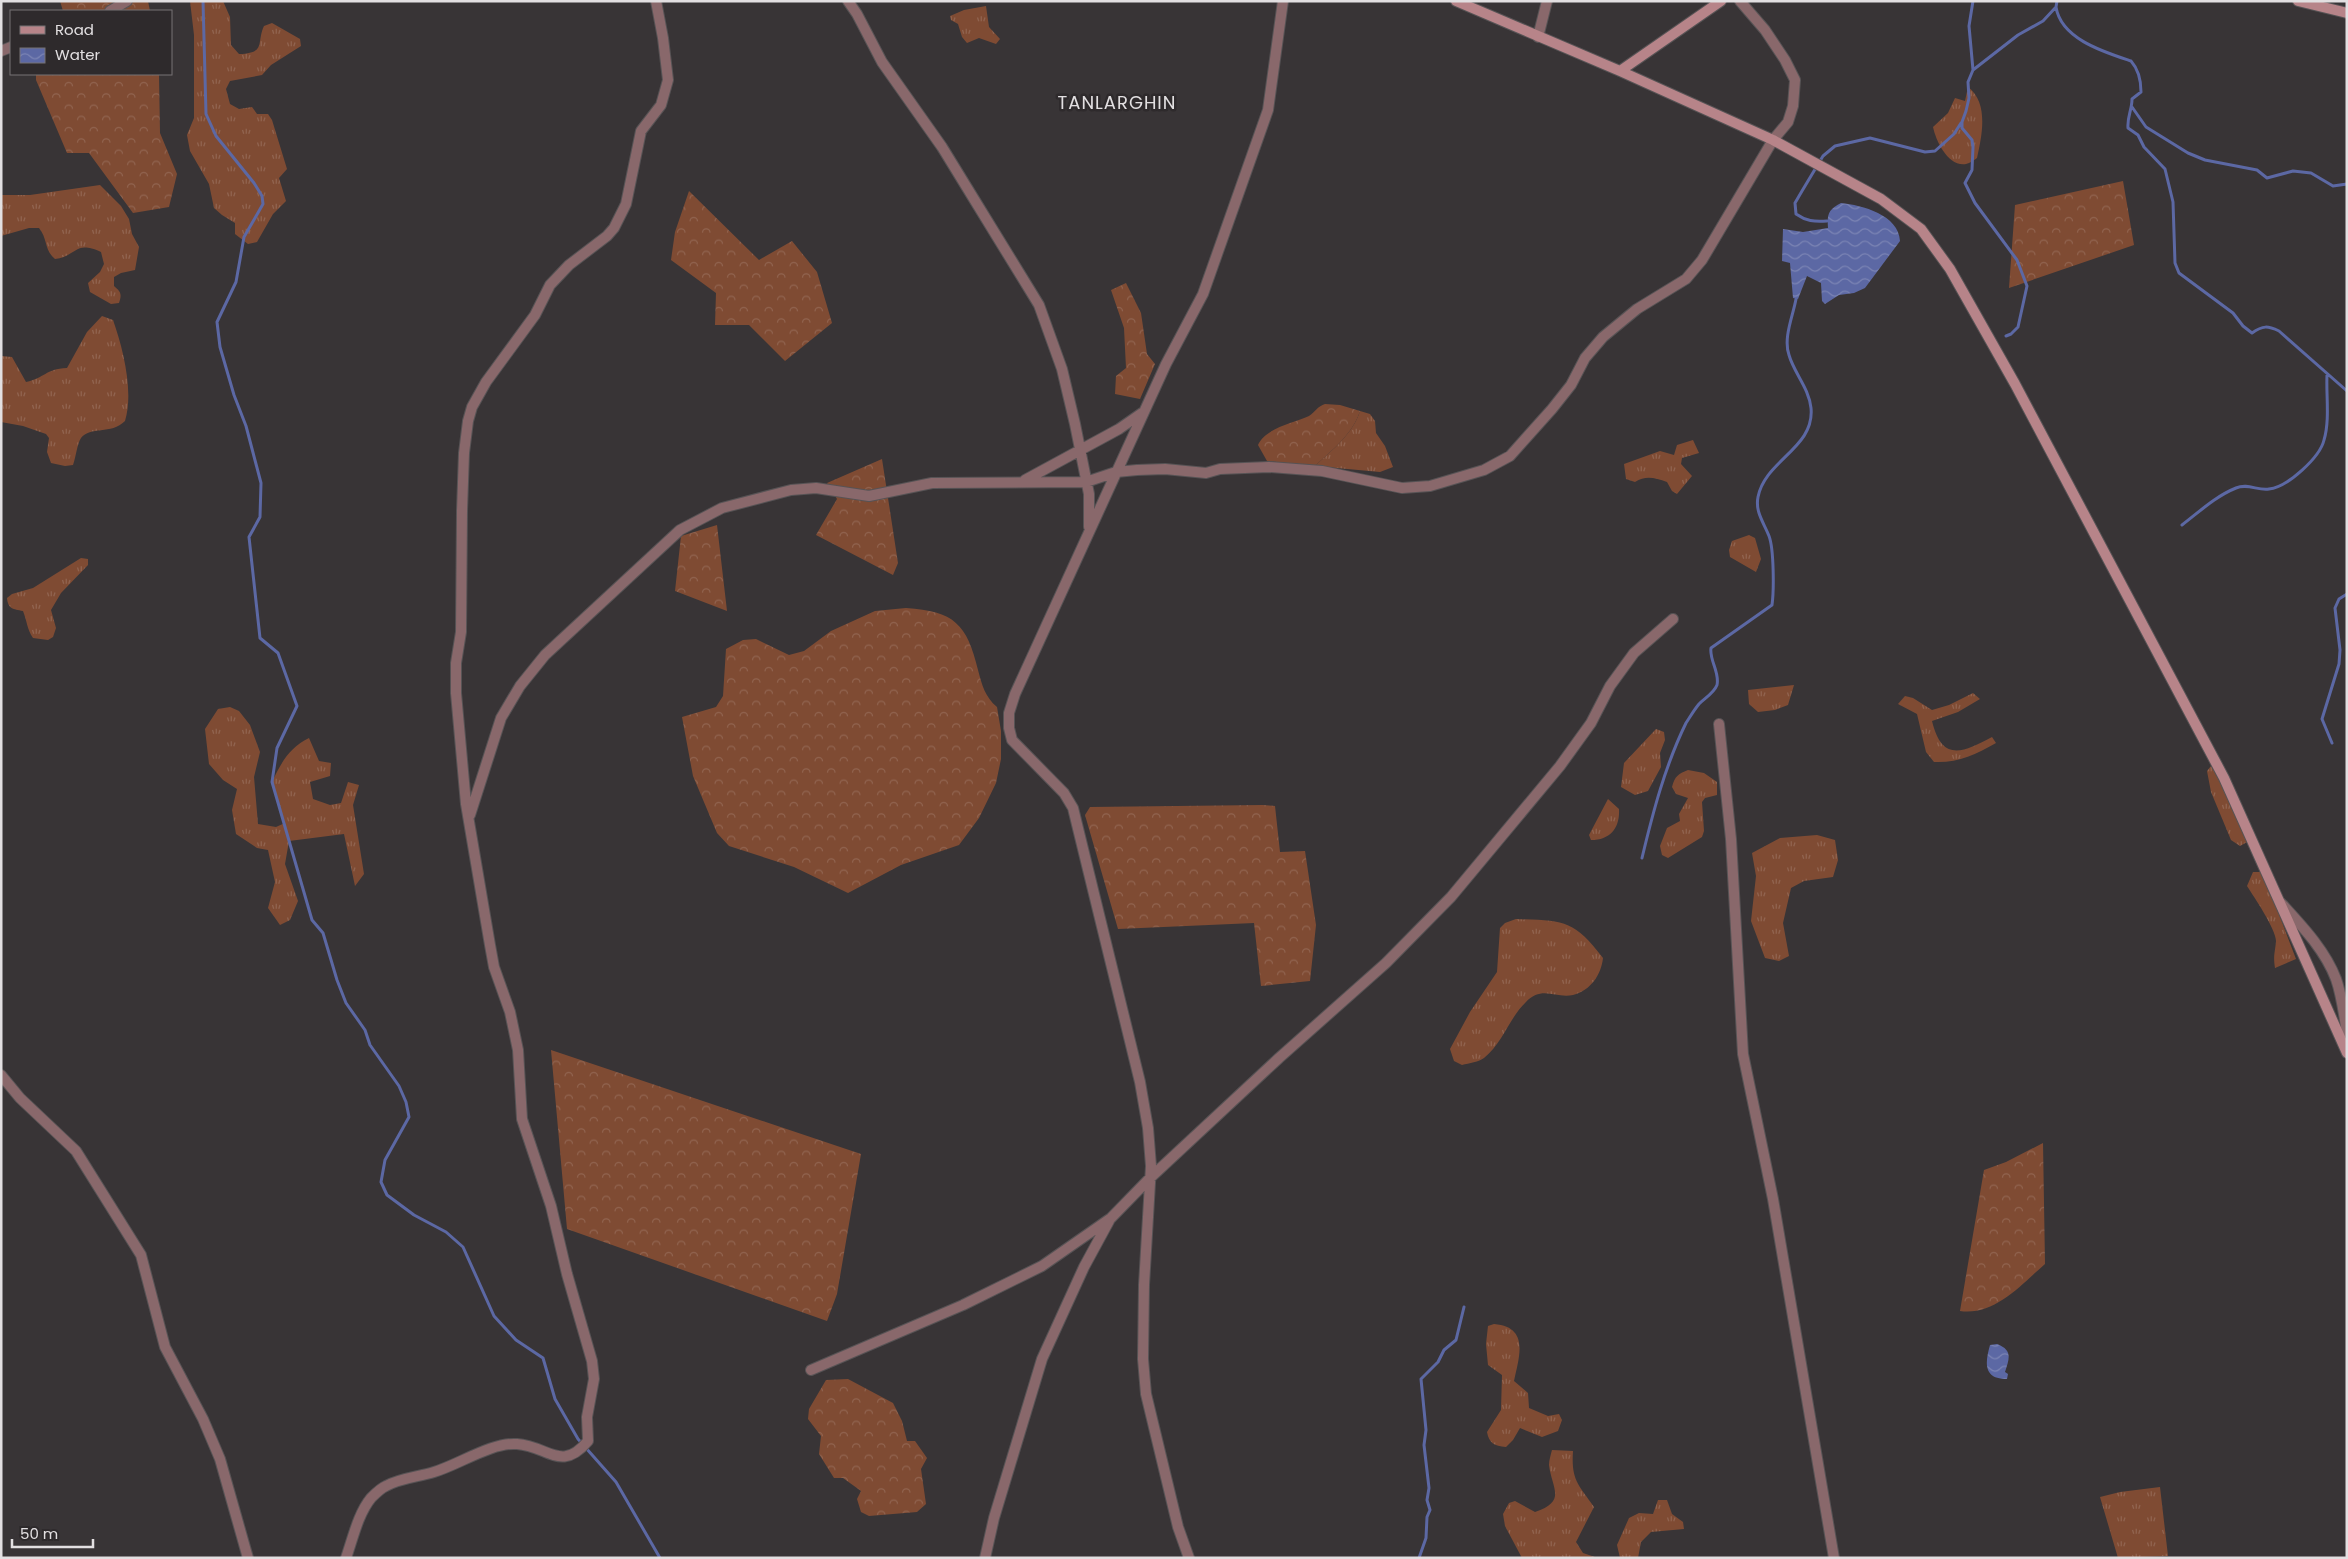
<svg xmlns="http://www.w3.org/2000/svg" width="2348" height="1559" viewBox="0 0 2348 1559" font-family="Poppins,sans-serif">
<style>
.grass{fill:url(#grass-tufts)}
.forest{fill:url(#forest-crowns)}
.water{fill:url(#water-waves)}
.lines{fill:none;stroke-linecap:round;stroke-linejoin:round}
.stream{stroke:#5c68a4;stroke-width:3}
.street-casing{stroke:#575355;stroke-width:12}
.secondary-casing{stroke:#575355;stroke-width:12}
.street{stroke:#89686b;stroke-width:10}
.secondary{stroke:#b78489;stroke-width:10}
.labels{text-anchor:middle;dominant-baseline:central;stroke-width:5;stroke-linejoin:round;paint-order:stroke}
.quarter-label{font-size:18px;letter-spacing:1px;fill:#e2dfe1;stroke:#2e2a2c}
</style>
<defs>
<pattern id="grass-tufts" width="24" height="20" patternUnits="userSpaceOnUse" patternTransform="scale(1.25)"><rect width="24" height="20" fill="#7f4b33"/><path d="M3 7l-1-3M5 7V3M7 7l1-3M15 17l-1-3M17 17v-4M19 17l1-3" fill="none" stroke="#916450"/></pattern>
<pattern id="forest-crowns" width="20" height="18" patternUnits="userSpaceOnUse" patternTransform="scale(1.25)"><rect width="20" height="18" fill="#7f4b33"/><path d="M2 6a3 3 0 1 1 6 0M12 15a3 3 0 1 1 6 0" fill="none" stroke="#916450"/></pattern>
<pattern id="water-waves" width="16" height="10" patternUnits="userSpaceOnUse" patternTransform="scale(1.25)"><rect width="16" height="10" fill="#5c68a4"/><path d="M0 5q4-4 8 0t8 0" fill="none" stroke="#7b84b4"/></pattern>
</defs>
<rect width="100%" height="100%" fill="#383436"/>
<path class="grass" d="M190 1H223L230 17 231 45 239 54C267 53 256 43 264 26L272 23 300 39 301 46 271 65 262 75 230 81 226 89 230 104 239 109 252 107 257 114H268L272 120 287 169 279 178 286 201 273 214 257 242 248 244 235 234V223L222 215 214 208 209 184 190 151 187 135 194 118V35Z
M986 6 989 27 1000 39 996 44 979 38 967 43 962 37 958 24 951 20 950 16 964 10Z
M1968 87C1989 103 1982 135 1977 158 1974 160 1970 163 1966 164 1948 167 1936 141 1933 127L1948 113 1955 98 1965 101Z
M100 185 121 206 129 219 132 234 139 247 135 270 121 273 114 277V286C121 292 122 294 119 303L111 304 90 292 88 283 100 272 104 264 101 252C74 240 78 256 55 259 44 250 48 239 39 228H29L1 236V195H30Z
M102 316 113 320C123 348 134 392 125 421 111 435 90 426 81 438 77 444 76 457 73 465L65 466 51 463 47 452 49 438 46 434 23 426 1 422V356L12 357 26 382C45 378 45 369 67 368L87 332Z
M1360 411 1370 414 1375 421 1376 433 1385 446 1393 467 1380 472 1315 466C1332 450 1353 434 1360 411Z
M1693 440 1699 453 1682 458 1681 464 1692 476 1677 494 1672 491 1667 482C1655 478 1646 475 1635 482L1626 479 1624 464 1660 451 1674 455 1677 445Z
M1749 535 1755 538 1761 559 1756 572 1730 557 1729 550 1732 541Z
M81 558 88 559V565L61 593 51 610 56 628 53 637 48 640 33 638C27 629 27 621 23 611 13 609 8 609 7 598L12 594 33 588Z
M1794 685 1788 705 1775 710 1758 712 1749 704 1748 690Z
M1973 693 1980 699 1958 712 1932 721C1942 762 1962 753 1992 737L1996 743C1975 755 1958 763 1934 762L1926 752 1917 714 1898 704 1905 696 1913 698 1932 710 1949 705Z
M230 707 239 711 250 725 260 752 254 777 258 824 276 827 285 823 272 782C281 763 289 748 309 738L319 761 331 763 330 776 310 782 313 799 330 805 341 803 348 782 359 785 353 805 364 874 355 886 344 834 289 841 285 864 298 901 290 920 280 925 268 908 275 882 268 850 257 848 236 834 232 810 237 789 223 780 209 764 205 729 218 709Z
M1656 729 1664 732 1665 740 1660 753 1661 767 1648 791 1635 795 1621 787 1624 763Z
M2211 766 2229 797 2249 841 2240 846 2231 840 2211 792 2207 771Z
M1688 770 1704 773 1717 782V795L1705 798 1702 802 1704 831 1702 837 1668 858 1662 855 1660 846 1667 828 1680 821 1679 814 1688 798 1676 794 1672 787C1675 776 1678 774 1688 770Z
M1608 799 1619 809C1620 827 1611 840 1591 840L1589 835Z
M1817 835 1835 840 1838 860 1833 877 1804 881 1791 888 1783 923 1789 956 1779 961 1765 958 1751 921 1756 876 1752 853 1780 838Z
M2253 872H2263L2296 959 2275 968C2273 955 2275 953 2276 941 2276 929 2254 897 2247 886Z
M1516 919C1564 921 1573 919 1603 958 1601 975 1591 990 1573 995 1556 999 1542 985 1526 1002 1509 1018 1503 1043 1484 1058 1479 1062 1469 1063 1462 1065L1454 1061 1450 1049 1470 1012 1497 972 1500 928 1505 923Z
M1494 1324C1530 1327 1519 1357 1514 1381L1528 1393 1529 1408 1548 1416 1559 1414 1562 1420 1558 1431 1542 1437 1520 1428 1513 1440 1506 1447C1494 1446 1489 1443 1487 1432L1501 1410 1502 1375 1488 1365 1486 1344 1488 1326Z
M1552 1450 1573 1451C1571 1480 1578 1484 1594 1507L1576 1542 1583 1553 1598 1558H1522L1505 1526 1503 1514 1509 1503 1515 1501 1535 1512C1567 1501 1552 1489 1549 1465 1549 1460 1551 1454 1552 1450Z
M2160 1487 2168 1556 2118 1558 2100 1497 2120 1492Z
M1658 1500H1667L1672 1514 1683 1522 1684 1529 1651 1532 1641 1542 1638 1558H1620L1617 1545 1629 1518 1639 1513 1653 1514Z"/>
<path class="forest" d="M60 1H148L150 11H63Z
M36 74H159L160 133 177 174 169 207 133 213 89 153H67L36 80Z
M2123 181 2134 245 2009 288 2015 205Z
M689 191 759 260 792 241 817 272 832 323 785 361 749 325H715L716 293 671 260 675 232Z
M1126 283 1141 313 1147 354 1155 364 1140 399 1115 394 1116 376 1126 368 1124 328 1111 290Z
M1325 404 1340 405 1360 411C1353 434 1332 450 1315 466L1267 461 1258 445C1265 428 1294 423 1309 416 1315 412 1318 406 1325 404Z
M882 459 898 563 893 575 816 535 837 499 827 483Z
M717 525 727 611 675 591 681 536Z
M906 608C954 611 967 624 978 670 982 685 985 697 997 707L1001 731V759L996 783 979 818 959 845 901 865 848 893 794 867 729 846 717 833 693 776 682 717 716 707 723 696 726 649 743 640 756 639 789 655 804 651 831 631 875 611Z
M1263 805 1275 806 1280 852 1305 851 1316 925 1310 981 1261 986 1254 923 1118 929 1085 815 1090 807Z
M551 1050 861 1154 837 1294 827 1321 567 1229Z
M2043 1143 2045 1264C2021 1285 1994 1316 1960 1311L1984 1170 2006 1162Z
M848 1379 893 1403 902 1421 907 1441H915L927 1458 921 1469 926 1504 917 1512 869 1516 861 1512 857 1499 861 1491 843 1478H834L819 1454 821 1436 808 1419 809 1409 826 1380Z"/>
<path class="water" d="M1841 203C1862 205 1899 215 1900 241L1865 288 1854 293 1839 295 1825 304 1822 301 1821 283 1807 276 1798 299 1793 298 1790 263 1782 261 1783 229 1803 232 1828 228C1827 214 1828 210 1841 203Z
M1997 1344C2012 1350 2010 1357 2005 1372L2008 1374 2007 1379C1983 1379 1985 1363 1990 1345Z"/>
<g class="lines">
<path class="stream" d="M203 1 206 114 216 136 254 183 262 196 263 204 244 237 236 282 217 322 220 347 234 395 246 426 261 483 260 517 249 537 260 638 278 653 297 706 277 748 272 782 312 920 323 933 337 980 346 1003 365 1030 370 1045 399 1086 406 1102 409 1117 385 1160 381 1182 387 1195 414 1215 446 1232 463 1247 494 1316 516 1340 543 1358 555 1399 578 1439 616 1482 660 1558
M2056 7C2061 39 2104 52 2131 61 2139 70 2141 81 2141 92L2132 99C2132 110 2127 117 2128 128L2138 135 2144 147 2165 169 2173 202 2175 263 2179 273 2233 313 2243 326 2252 333C2263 325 2268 326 2279 331L2347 391
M1973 70 1969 26 1973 1
M2132 107 2146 127 2188 153 2205 160 2257 170 2267 178 2293 171 2311 173 2333 186 2347 184
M1827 221C1814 222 1806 221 1796 214L1795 203 1802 191 1823 156 1835 146 1870 138 1925 152 1935 151 1954 134 1961 123
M2006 336 2011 334 2018 327 2027 286 2017 260 1975 203 1965 183 1972 170 1973 147 1972 140 1962 128V122L1966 111 1969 98 1968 82 1973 70 2018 35 2043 21 2056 7 2057 1
M2182 525C2199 512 2216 496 2236 488 2248 483 2258 491 2269 489 2288 487 2320 457 2324 440 2330 420 2326 395 2327 375
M2332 743 2322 719 2339 664 2340 650 2335 608 2339 599 2347 594
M1642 858C1653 812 1665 766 1686 723 1690 717 1694 710 1699 704 1705 698 1714 693 1717 685 1720 672 1709 660 1711 648L1772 605C1774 591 1774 549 1769 536 1764 523 1755 512 1758 497 1765 460 1815 448 1811 408 1809 388 1794 373 1789 355 1783 338 1793 316 1796 299
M1419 1558 1426 1538 1427 1517 1430 1510 1427 1500 1429 1488 1424 1445 1426 1430 1421 1379 1438 1362 1444 1350 1456 1340 1464 1307"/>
<g class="street-casing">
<path id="street" d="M848 1 857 14 882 62 942 147 1039 305 1062 369 1075 424 1089 494V527
M110 11 127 1
M1538 37 1547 1
M1 51 11 47
M1025 480 1119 429 1142 413
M1719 724 1731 839 1743 1054 1773 1199 1834 1558
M470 815 501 718 520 686 545 655 680 530 722 508 791 490 816 488 869 496 932 483 1086 482 1116 472 1137 470 1165 469 1206 473 1220 469 1269 467 1322 471 1402 488 1430 486 1484 470 1510 456 1552 409 1571 385 1585 358 1603 337 1637 309 1686 279 1702 260 1773 140 1788 122 1793 106 1795 80 1785 60 1765 30 1740 1
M2281 903C2302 926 2325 950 2336 979 2342 996 2344 1015 2347 1033
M1 1075 20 1098 76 1151 141 1255 165 1347 203 1419 220 1459 248 1558
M811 1370 963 1305 1042 1266 1111 1218 1150 1178 1279 1058 1386 963 1451 897 1560 766 1591 723 1610 686 1634 653 1673 619
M346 1558C353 1538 358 1514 371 1498 375 1494 381 1488 386 1486 400 1478 418 1477 434 1472 458 1465 492 1442 517 1444 548 1446 561 1473 588 1441L587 1417 594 1379 592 1361 567 1274 551 1206 522 1119 518 1050 510 1012 494 967 490 945 466 804 456 693V663L461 632 462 511 464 453 468 421 472 407 486 382 535 315 550 285 569 265 607 236 614 228 626 204 641 131 661 105 668 80 663 38 656 1
M985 1558 994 1518 1042 1359 1084 1267 1109 1221
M1189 1558 1178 1527 1146 1394 1143 1359 1144 1285 1151 1166 1148 1128 1140 1082 1073 808 1064 793 1012 740 1009 728V713L1015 694 1166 364 1203 294 1268 110 1283 1"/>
</g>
<g class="secondary-casing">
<path id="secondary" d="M1456 1 1620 71 1773 140 1881 199 1921 229 1950 269 2015 384 2224 778 2347 1053
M2298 1 2347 13
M1620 71 1721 1"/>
</g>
<use href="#street" class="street"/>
<use href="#secondary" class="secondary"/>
</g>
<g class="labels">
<g class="quarter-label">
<text x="1117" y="102">TANLARGHIN</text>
</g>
</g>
<rect width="2348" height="1559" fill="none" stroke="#e2dfe1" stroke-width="5"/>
<rect x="10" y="10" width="162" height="65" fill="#2e2a2c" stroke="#767274"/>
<rect x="20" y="26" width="25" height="8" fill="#b78489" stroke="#767274"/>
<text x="55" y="35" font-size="15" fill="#e2dfe1">Road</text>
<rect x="20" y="48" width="25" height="15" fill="url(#water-waves)" stroke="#767274"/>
<text x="55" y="60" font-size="15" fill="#e2dfe1">Water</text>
<path d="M12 1539v8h81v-8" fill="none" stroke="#e2dfe1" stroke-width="2.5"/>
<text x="20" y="1539" font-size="15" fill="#e2dfe1" stroke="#2e2a2c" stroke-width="4" paint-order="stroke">50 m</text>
</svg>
